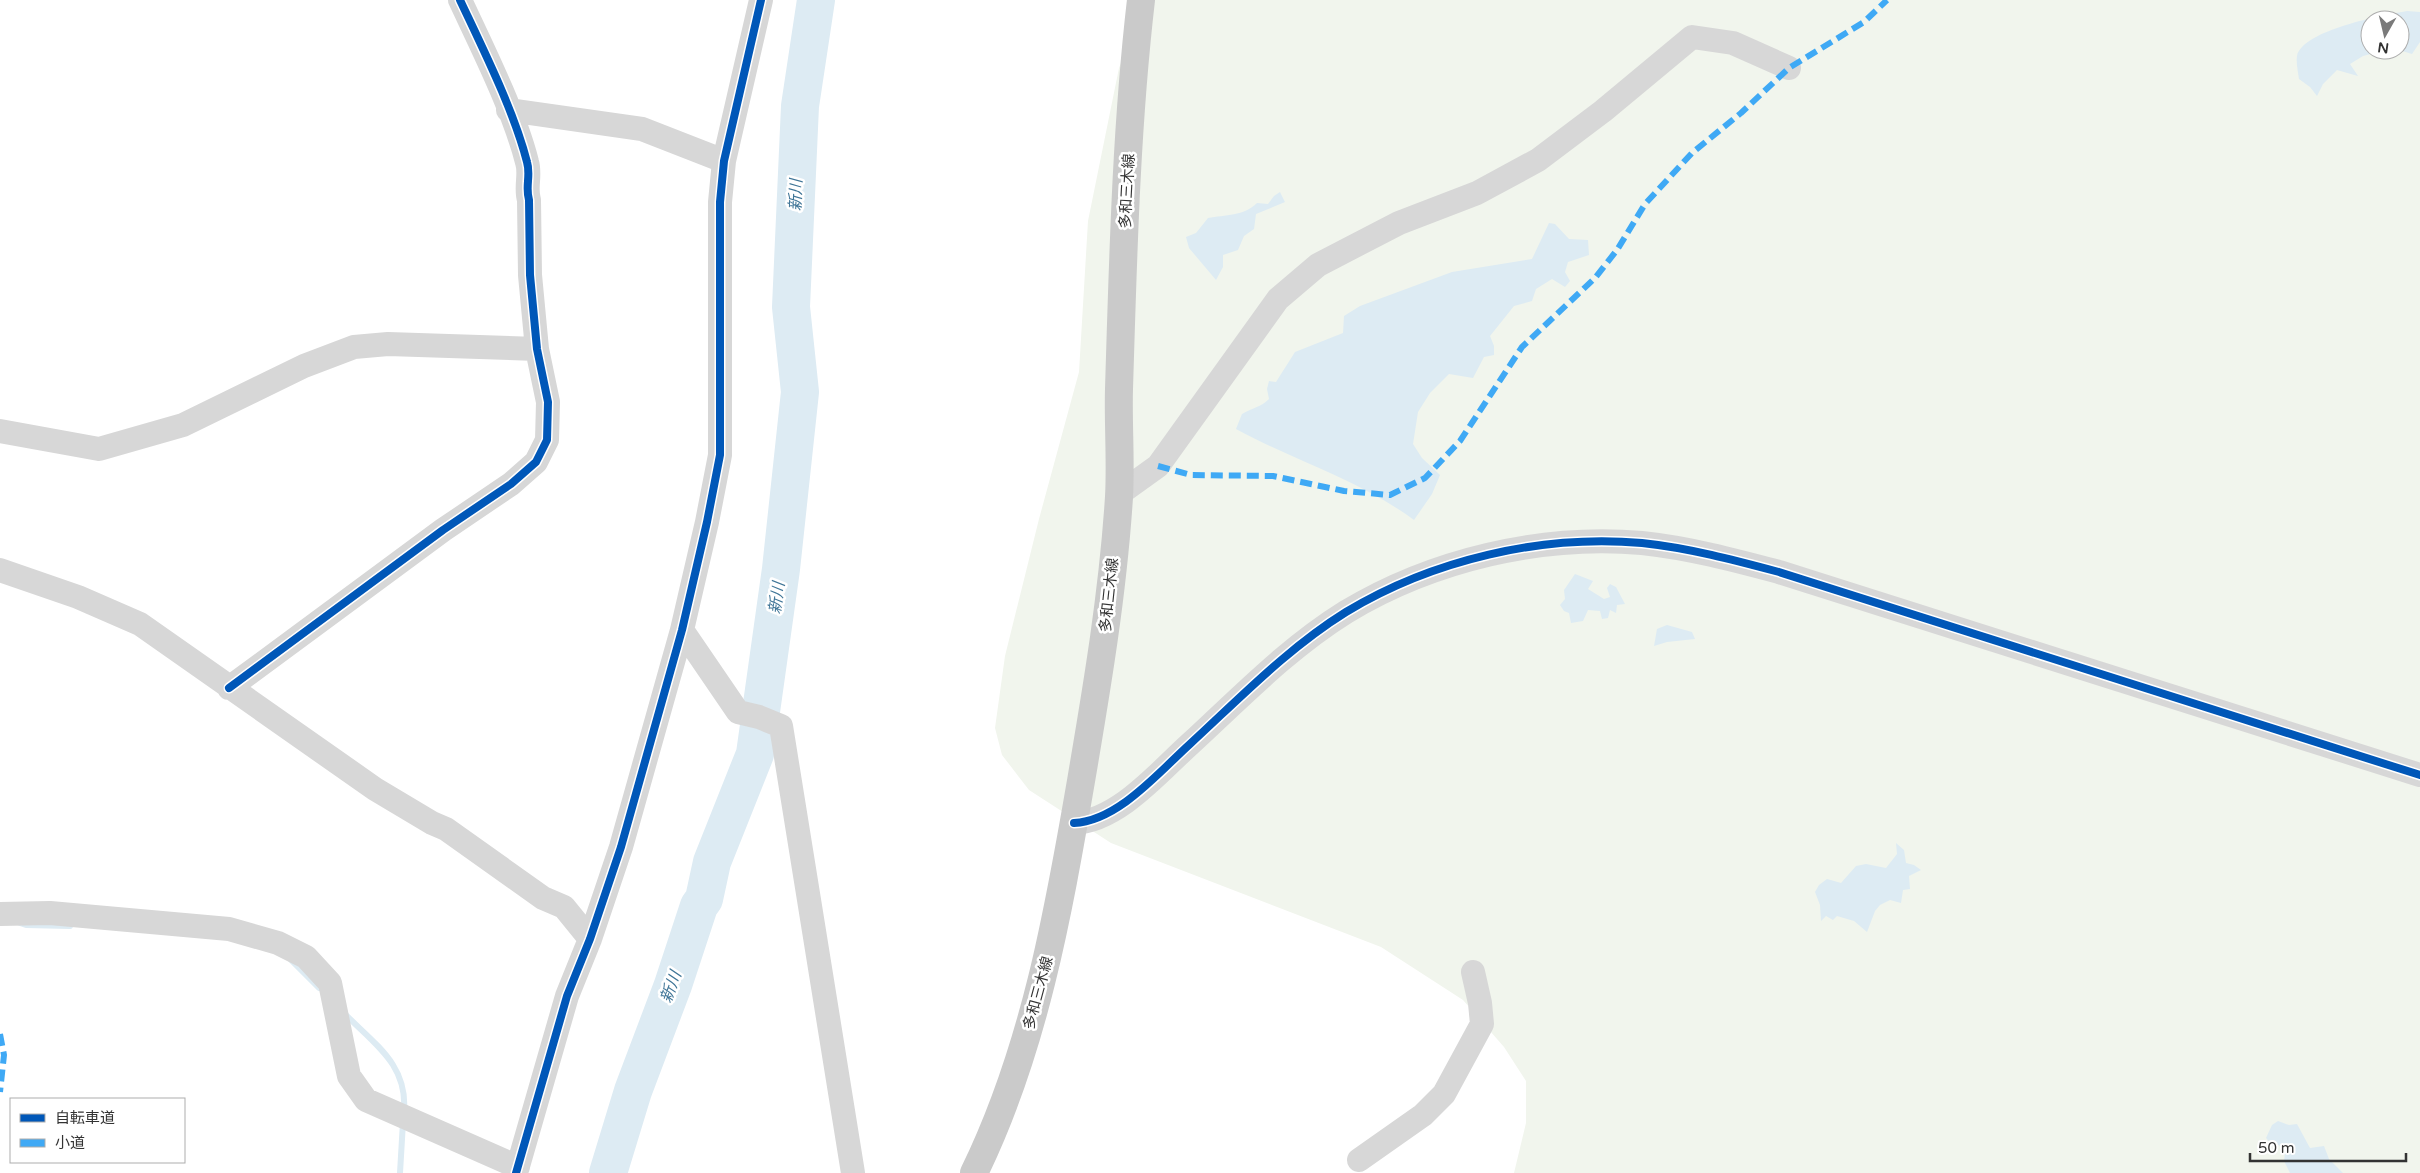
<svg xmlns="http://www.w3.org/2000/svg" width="2420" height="1173" viewBox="0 0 2420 1173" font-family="'Varela Round','Noto Sans JP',sans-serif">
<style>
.green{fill:#f1f5ed;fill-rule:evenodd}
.water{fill:#ddebf3}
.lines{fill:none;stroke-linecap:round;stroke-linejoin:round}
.stream{stroke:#ddebf3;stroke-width:6}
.river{stroke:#ddebf3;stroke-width:38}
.minor{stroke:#d7d7d7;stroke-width:24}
.major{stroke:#cacaca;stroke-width:28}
.quiet{stroke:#3fa9f5;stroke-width:6;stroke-dasharray:12 6;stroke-linecap:butt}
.cycleway-casing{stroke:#fff;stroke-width:11}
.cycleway{stroke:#0057b8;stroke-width:8}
.labels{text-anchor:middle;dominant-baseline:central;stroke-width:5;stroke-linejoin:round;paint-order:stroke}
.street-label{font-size:15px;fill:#333;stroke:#fff}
.water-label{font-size:16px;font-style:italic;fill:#3f7597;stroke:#fff}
</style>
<rect width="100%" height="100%" fill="#fff"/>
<path class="green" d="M1146 0H2420V1173H1514L1526 1123V1081L1504 1047 1463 1000 1381 947 1111 843 1029 790 1002 755 995 728 1005 656 1039 519 1079 372 1088 221 1119 68ZM2370 20H2400V50H2370Z"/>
<path class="water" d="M2407 11 2420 12V42L2412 54 2399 50 2400 20H2370V50H2386L2363 56 2350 64 2358 76 2337 70 2323 84 2317 96 2310 87 2299 79C2298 72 2296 63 2297 56 2303 30 2383 15 2407 11Z
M1280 192 1285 202 1256 214 1254 229 1244 236 1238 250 1223 255V267L1216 280 1189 248 1186 237 1196 233 1208 218C1225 215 1244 216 1257 203L1268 204 1274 196Z
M1549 223 1555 224 1569 239 1588 240 1589 255 1568 262 1565 272 1570 281 1565 287 1552 279 1536 289 1532 301 1514 306 1490 336 1494 346V355L1484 357 1473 378 1449 374 1430 393 1418 412 1413 444 1422 458 1440 475 1432 494 1414 520C1360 480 1295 461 1236 429L1242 414C1252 408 1261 407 1269 399L1267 389 1269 381 1276 382 1295 352 1343 333 1344 316 1360 306 1452 272 1532 259Z
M1575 574 1593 581 1588 589 1604 599 1610 597 1607 588 1610 584 1616 587 1625 604 1617 605 1616 613 1610 610 1608 618 1602 619 1600 611 1588 610 1583 621 1571 623 1569 613 1564 611 1560 605 1565 599 1564 590Z
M1667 625 1692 632 1695 639 1667 642 1654 646 1657 629Z
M1896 843 1904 850 1906 863 1914 865 1921 870 1909 876 1910 889 1903 890 1901 903 1890 900 1880 905 1875 911 1867 932 1854 921 1837 916 1833 920 1826 916 1821 921 1820 905 1815 892 1819 885 1827 879 1841 883 1856 866 1866 864 1886 868 1897 854Z
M2278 1121 2289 1125 2297 1124 2310 1148 2324 1146 2329 1159 2343 1173H2290L2284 1161 2285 1153 2279 1145 2273 1146 2266 1138 2272 1125Z"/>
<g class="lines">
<path class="stream" d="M20 923 26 925 70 926
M291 960 319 988
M344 1013C374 1044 408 1064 404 1112
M400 1173 403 1122"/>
<path class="river" d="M608 1173 633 1091 673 985 699 906 704 899 712 862 755 754 781 569 800 392 791 307 800 106 816 0"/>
<path class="minor" d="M508 110 642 129 724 161
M0 431 99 449 183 425 304 366 354 347 388 344 537 349
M1119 494 1158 466 1278 299 1318 265 1399 223 1477 193 1538 160 1603 111 1692 37 1733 43 1789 68
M0 570 78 597 140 624 375 789 432 823 446 829 543 898 564 907 590 939
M682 630 738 712 759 717 781 726 853 1173
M229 688 443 530 511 484 536 462 547 440 548 402 537 349 530 275 529 200C525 187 531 175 527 162 514 111 483 49 460 0
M1074 823C1118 821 1159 772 1190 744 1240 698 1288 648 1346 612 1432 560 1542 534 1642 543 1689 548 1734 560 1779 572L2420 775
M0 914 50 913 229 929 278 943 306 957 330 983 349 1076 366 1100 518 1167
M1359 1160 1423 1115 1444 1094 1482 1024 1480 1003 1473 972
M516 1173 567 996 590 939 621 847 682 630 707 522 720 455V202L724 161 761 0"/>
<path class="major" d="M974 1173C1034 1050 1058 915 1081 781 1097 687 1113 592 1119 497 1121 461 1118 424 1119 389 1123 259 1126 129 1141 0"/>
<path class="quiet" d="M1158 466 1191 475 1273 476 1344 491 1390 495 1425 478 1460 441 1522 347 1595 278 1617 250 1645 204 1692 153 1741 113 1789 68 1864 22 1887 0
M0 1034 4 1055 0 1092"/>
<g class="cycleway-casing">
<path id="cycleway" d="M229 688 443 530 511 484 536 462 547 440 548 402 537 349 530 275 529 200C525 187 531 175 527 162 514 111 483 49 460 0
M1074 823C1118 821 1159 772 1190 744 1240 698 1288 648 1346 612 1432 560 1542 534 1642 543 1689 548 1734 560 1779 572L2420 775
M516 1173 567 996 590 939 621 847 682 630 707 522 720 455V202L724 161 761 0"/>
</g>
<use href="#cycleway" class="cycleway"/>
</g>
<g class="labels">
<g class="street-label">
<text transform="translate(1127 191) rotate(-87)">多和三木線</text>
<text transform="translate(1109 595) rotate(-84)">多和三木線</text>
<text transform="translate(1038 993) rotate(-75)">多和三木線</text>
</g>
<g class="water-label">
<text transform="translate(796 195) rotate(-88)">新川</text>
<text transform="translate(777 598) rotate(-82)">新川</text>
<text transform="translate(671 987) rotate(-70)">新川</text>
</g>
</g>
<rect x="10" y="1098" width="175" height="65" fill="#ffffff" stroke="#adadad"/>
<rect x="20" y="1114" width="25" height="8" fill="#0057b8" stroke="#adadad"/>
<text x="55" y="1123" font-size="15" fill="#333333">自転車道</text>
<rect x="20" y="1139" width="25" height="8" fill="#3fa9f5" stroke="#adadad"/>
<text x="55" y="1148" font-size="15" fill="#333333">小道</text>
<g transform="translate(2385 35) rotate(188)"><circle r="24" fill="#ffffff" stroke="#adadad"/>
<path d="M0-4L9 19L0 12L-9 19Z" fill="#7a7a7a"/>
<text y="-8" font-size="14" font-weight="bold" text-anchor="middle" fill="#333333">N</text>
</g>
<path d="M2250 1153v8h156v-8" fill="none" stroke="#333333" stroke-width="2.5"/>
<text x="2258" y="1153" font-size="15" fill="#333333" stroke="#ffffff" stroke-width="4" paint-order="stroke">50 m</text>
</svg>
